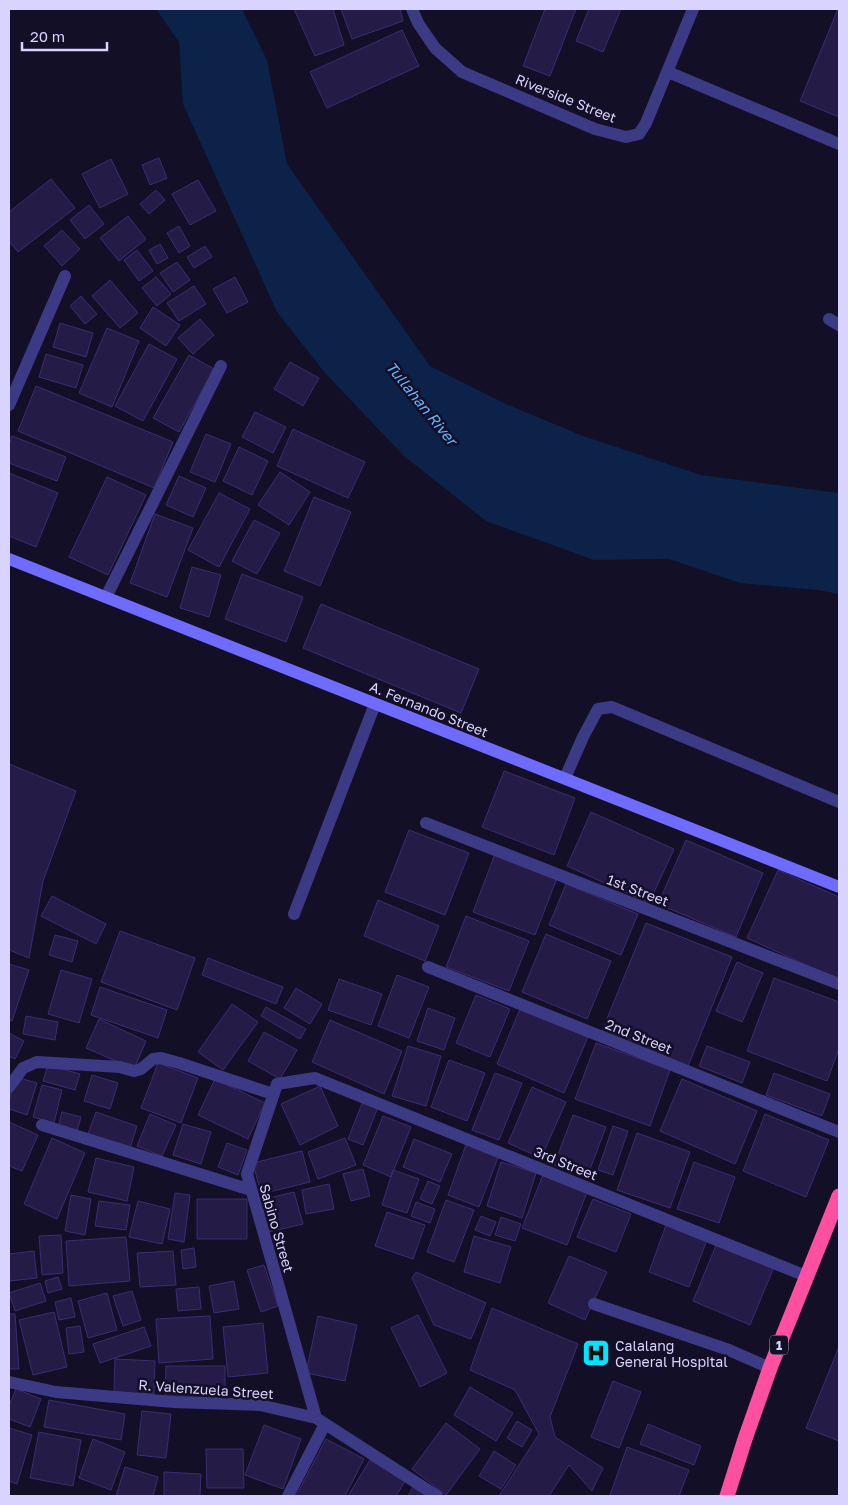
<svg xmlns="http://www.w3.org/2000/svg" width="848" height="1505" viewBox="0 0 848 1505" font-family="'Golos Text',sans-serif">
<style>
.water{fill:#0c2248}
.building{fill:#241b47;stroke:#3b2d73}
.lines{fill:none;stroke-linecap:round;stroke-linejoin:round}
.lane{stroke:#3d3a85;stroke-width:12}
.street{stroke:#3d3a85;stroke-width:12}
.secondary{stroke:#6f6bff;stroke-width:12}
.highway{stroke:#ff4fa3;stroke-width:15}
.labels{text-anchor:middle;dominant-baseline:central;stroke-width:5;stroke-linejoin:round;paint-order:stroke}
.shield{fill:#130f26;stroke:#9e99be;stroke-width:1}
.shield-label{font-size:12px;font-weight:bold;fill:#d9d4ff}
.street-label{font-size:14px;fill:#d9d4ff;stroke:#130f26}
.poi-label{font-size:14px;fill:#d9d4ff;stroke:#130f26;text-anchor:start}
.water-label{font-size:15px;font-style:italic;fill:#62b6ff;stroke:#130f26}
</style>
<rect width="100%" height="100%" fill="#130f26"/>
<path class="water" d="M156 9H242L267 60 287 164 430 366 506 404 583 436 701 475 839 493V594L818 590 740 583 669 559 594 560 486 521 404 456 325 373 277 312 183 104 179 42Z"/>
<path class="building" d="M294 9H333L344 45 315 56Z
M341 9H400L403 21 352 39Z
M545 9H576L550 76 523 66Z
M589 9H621L603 52 576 41Z
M838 9H839V117L800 101Z
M402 30 419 66 327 108 310 72Z
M159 158 167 178 150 185 142 165Z
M111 159 128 194 100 208 82 174Z
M51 179 75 208 18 252 9 241V212Z
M198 180 216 211 190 225 172 194Z
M156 190 165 200 149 214 140 204Z
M89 205 104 224 85 239 70 220Z
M128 216 146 239 119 261 100 238Z
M179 226 190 246 179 253 167 233Z
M62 230 80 249 62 266 44 246Z
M160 244 168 258 157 264 149 250Z
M205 246 212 257 194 268 187 257Z
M137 250 153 271 139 281 124 260Z
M177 262 190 280 173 292 160 273Z
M156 277 171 294 157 306 142 288Z
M235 277 248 302 227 313 213 289Z
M110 280 138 313 120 328 92 296Z
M194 286 206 304 179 321 167 303Z
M81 296 97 314 85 324 70 306Z
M153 307 180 325 166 346 140 328Z
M200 319 214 335 193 354 178 338Z
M60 323 93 333 86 357 53 347Z
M107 328 139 341 112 407 79 393Z
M149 344 177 359 143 421 115 406Z
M46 354 83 365 76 388 39 377Z
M189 355 214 369 179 432 153 418Z
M290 362 319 378 303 406 274 389Z
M36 386 173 442 154 488 18 431Z
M255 412 286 427 273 453 242 437Z
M293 429 365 462 348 498 277 466Z
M206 434 231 444 215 482 190 472Z
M12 436 66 457 57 481 9 463V445Z
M239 447 268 461 252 495 223 481Z
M280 472 310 492 289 525 258 505Z
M9 473 58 493 36 547 9 536Z
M179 476 206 488 193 517 166 505Z
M107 477 146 495 108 575 69 557Z
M219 493 250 509 219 567 188 550Z
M314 497 351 512 320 586 284 571Z
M155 514 193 528 167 597 130 583Z
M254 520 280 533 257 574 232 561Z
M192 567 221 575 209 617 180 608Z
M242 574 303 597 286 642 225 619Z
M321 604 479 669 461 713 303 648Z
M9 764 76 791 43 881 29 958 9 950Z
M504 771 575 798 554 855 482 827Z
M591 812 674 849 649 903 567 866Z
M409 830 469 853 445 915 385 892Z
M686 840 763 873 736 937 658 904Z
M495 854 557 878 535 935 473 912Z
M778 870 839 897V974L837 979 747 938Z
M566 884 638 914 621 955 549 925Z
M52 896 106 924 96 944 41 916Z
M378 900 439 926 425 961 364 936Z
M466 916 529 941 509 991 446 967Z
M646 923 732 957 688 1066 602 1031Z
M120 931 195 958 177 1010 101 982Z
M546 934 611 961 587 1019 522 992Z
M55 935 78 941 72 962 49 955Z
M208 958 283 987 276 1004 202 975Z
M737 962 763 973 742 1022 716 1011Z
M9 964 29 970 12 1021 9 1020Z
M61 970 92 979 79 1023 48 1014Z
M397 975 429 987 409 1038 378 1026Z
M774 978 839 1002V1049L827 1081 747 1051Z
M339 979 382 994 371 1025 328 1010Z
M100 987 167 1010 158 1038 91 1015Z
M296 988 322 1004 310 1024 284 1008Z
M476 995 510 1009 490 1057 456 1043Z
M232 1004 258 1022 223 1070 198 1052Z
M266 1007 306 1029 300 1039 261 1016Z
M428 1008 455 1018 444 1050 417 1041Z
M520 1009 588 1037 564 1093 497 1064Z
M26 1016 58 1022 55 1040 23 1034Z
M99 1019 146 1041 134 1069 86 1048Z
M330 1020 402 1051 384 1094 312 1062Z
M264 1032 297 1050 280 1079 248 1061Z
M9 1033 24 1041 15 1059 9 1056Z
M596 1043 670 1070 650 1126 575 1099Z
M408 1046 441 1056 426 1106 392 1096Z
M707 1046 750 1062 742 1083 699 1066Z
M449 1060 485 1073 467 1121 431 1107Z
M158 1063 198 1078 181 1123 141 1108Z
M48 1065 80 1074 75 1090 43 1081Z
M495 1073 522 1083 499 1140 472 1130Z
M774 1073 830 1094 822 1116 766 1095Z
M92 1075 118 1083 110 1109 84 1101Z
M16 1077 37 1083 27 1115 9 1109V1101Z
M215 1079 265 1103 248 1139 198 1115Z
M682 1079 757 1111 735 1164 660 1131Z
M42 1085 62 1090 54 1123 33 1117Z
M320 1086 338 1126 300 1145 281 1104Z
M532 1087 566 1102 541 1158 508 1143Z
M363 1101 378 1107 363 1145 348 1139Z
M62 1112 81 1117 77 1131 58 1127Z
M96 1112 137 1126 130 1148 88 1134Z
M150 1114 176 1125 162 1156 137 1146Z
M765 1114 829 1140 806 1197 743 1171Z
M573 1115 606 1127 587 1177 554 1165Z
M383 1116 411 1127 391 1177 363 1165Z
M9 1122 38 1135 22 1171 9 1166Z
M183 1124 211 1132 201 1164 173 1155Z
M613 1126 628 1131 613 1175 598 1170Z
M637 1133 690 1152 670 1208 617 1190Z
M52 1138 85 1153 57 1219 24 1204Z
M345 1138 356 1165 318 1179 308 1152Z
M414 1139 452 1154 440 1182 403 1167Z
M467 1142 499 1155 479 1207 448 1195Z
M227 1143 247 1150 238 1175 218 1167Z
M302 1151 310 1182 261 1194 253 1163Z
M96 1158 134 1167 127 1201 88 1192Z
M501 1162 536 1173 522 1218 487 1206Z
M694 1162 735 1177 719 1223 677 1209Z
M363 1169 370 1196 351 1201 343 1174Z
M393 1170 419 1179 407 1213 382 1205Z
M543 1175 587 1192 567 1245 522 1228Z
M428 1181 440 1186 432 1204 420 1199Z
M329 1184 334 1209 306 1214 302 1190Z
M294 1192 303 1224 269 1232 261 1200Z
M175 1193 190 1195 184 1242 168 1239Z
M71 1195 91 1199 85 1235 65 1231Z
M197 1199H247V1239H197Z
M593 1199 631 1214 616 1252 577 1237Z
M446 1200 474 1210 454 1262 427 1252Z
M99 1201 130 1205 126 1230 95 1226Z
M138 1201 170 1209 162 1244 129 1237Z
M416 1202 435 1209 430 1223 411 1216Z
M387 1212 425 1225 413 1259 375 1246Z
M481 1216 496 1222 490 1236 475 1230Z
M501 1217 521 1224 515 1241 495 1235Z
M666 1225 707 1240 689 1287 649 1272Z
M61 1235 63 1273 42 1275 39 1236Z
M474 1236 511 1247 500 1283 464 1272Z
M126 1237 130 1281 69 1286 66 1241Z
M717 1243 774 1267 750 1325 693 1301Z
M194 1248 196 1267 183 1269 181 1250Z
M34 1251 37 1278 9 1281V1254Z
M173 1251 176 1285 140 1287 137 1253Z
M569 1256 607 1272 585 1320 548 1303Z
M264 1265 278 1306 261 1312 247 1270Z
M416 1272 486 1303 471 1339 434 1325 412 1278Z
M58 1277 62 1289 48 1293 45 1281Z
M234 1281 239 1309 214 1313 209 1286Z
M40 1283 46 1301 15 1311 9 1293Z
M199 1287 201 1309 178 1311 176 1289Z
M132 1291 141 1320 123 1326 113 1296Z
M107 1293 117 1330 88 1338 78 1301Z
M71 1298 75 1317 59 1320 55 1302Z
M492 1308 578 1344 550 1417 555 1437 603 1468 592 1491 569 1465 549 1496H499L539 1434 515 1390 470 1370Z
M54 1312 67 1367 33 1375 19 1320Z
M9 1314H15L19 1369H9Z
M418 1315 447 1373 420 1387 391 1328Z
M210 1316 213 1359 159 1363 156 1319Z
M318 1316 357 1325 345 1381 306 1373Z
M263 1323 268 1373 228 1377 223 1327Z
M80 1326 84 1352 69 1354 66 1328Z
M144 1327 151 1346 100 1363 93 1344Z
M839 1347V1441L806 1428Z
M115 1359 155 1361 154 1394 114 1392Z
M166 1366H225V1398H165Z
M613 1381 641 1392 619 1448 591 1437Z
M470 1387 513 1413 496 1441 454 1415Z
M16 1389 41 1399 30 1427 9 1419V1406Z
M49 1400 125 1414 121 1440 44 1427Z
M142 1411 171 1414 166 1458 137 1455Z
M517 1421 532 1430 522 1447 507 1438Z
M446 1423 480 1449 446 1495 412 1469Z
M648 1424 701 1446 694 1465 640 1444Z
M264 1425 301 1439 283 1489 245 1475Z
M9 1428 32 1435 17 1484 9 1481Z
M39 1432 81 1440 73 1486 30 1478Z
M93 1439 125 1452 111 1490 79 1478Z
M326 1439 364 1459 345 1496H296Z
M627 1447 689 1470 679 1496H614L610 1495Z
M206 1449H243L244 1488H207Z
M494 1451 516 1465 501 1489 479 1476Z
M370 1460 405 1481 396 1496H348Z
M125 1467 158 1477 153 1496H116Z
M164 1472 201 1474 200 1496H164Z
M413 1487 428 1496H408Z"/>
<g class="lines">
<path class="lane" d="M829 319 839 325
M565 778 583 737 598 709 612 707 839 802
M426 823 839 984
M294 914 375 704
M428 967 839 1132
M594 1304 729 1350 770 1368"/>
<path class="street" d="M412 9 418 23 435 48 462 72 595 129 626 137 639 134 646 123 693 9
M668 72 839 144
M9 405 65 276
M106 597 221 366
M9 1087 23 1068 37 1062 120 1067 134 1071 141 1069 153 1059 161 1058 179 1063 273 1094
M42 1125 251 1190
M9 1382 56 1392 174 1402 260 1405 316 1418 437 1496
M316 1418 247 1174 277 1084 315 1078 806 1276
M288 1496 325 1424"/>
<path class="secondary" d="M9 559 839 887"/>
<path class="highway" d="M727 1496 745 1439 770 1368 839 1196"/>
</g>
<defs>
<g id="hospital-square" transform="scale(1.4375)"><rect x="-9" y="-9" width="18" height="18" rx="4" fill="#00e5ff" stroke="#130f26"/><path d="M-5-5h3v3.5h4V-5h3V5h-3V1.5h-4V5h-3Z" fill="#111"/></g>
</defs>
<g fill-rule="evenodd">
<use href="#hospital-square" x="596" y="1353"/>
</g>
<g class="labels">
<rect class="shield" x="770" y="1335.5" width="18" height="19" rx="4"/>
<g class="shield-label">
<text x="779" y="1345">1</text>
</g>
<g class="street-label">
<text transform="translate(566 98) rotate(22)">Riverside Street</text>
<text transform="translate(429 709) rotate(22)">A. Fernando Street</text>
<text transform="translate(638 890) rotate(21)">1st Street</text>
<text transform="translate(639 1036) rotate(22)">2nd Street</text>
<text transform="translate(566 1163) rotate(22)">3rd Street</text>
<text transform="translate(277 1228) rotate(74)">Sabino Street</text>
<text transform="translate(206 1389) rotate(4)">R. Valenzuela Street</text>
</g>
<g class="poi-label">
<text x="615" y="1345">Calalang<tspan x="615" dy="16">General Hospital</tspan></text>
</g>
<g class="water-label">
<text transform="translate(422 403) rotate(51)">Tullahan River</text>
</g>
</g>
<rect width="848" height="1505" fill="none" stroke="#d9d4ff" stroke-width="20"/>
<path d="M22 42v8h85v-8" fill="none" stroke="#d9d4ff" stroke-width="2.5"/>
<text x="30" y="42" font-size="15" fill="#d9d4ff" stroke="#130f26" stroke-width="4" paint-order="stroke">20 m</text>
</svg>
